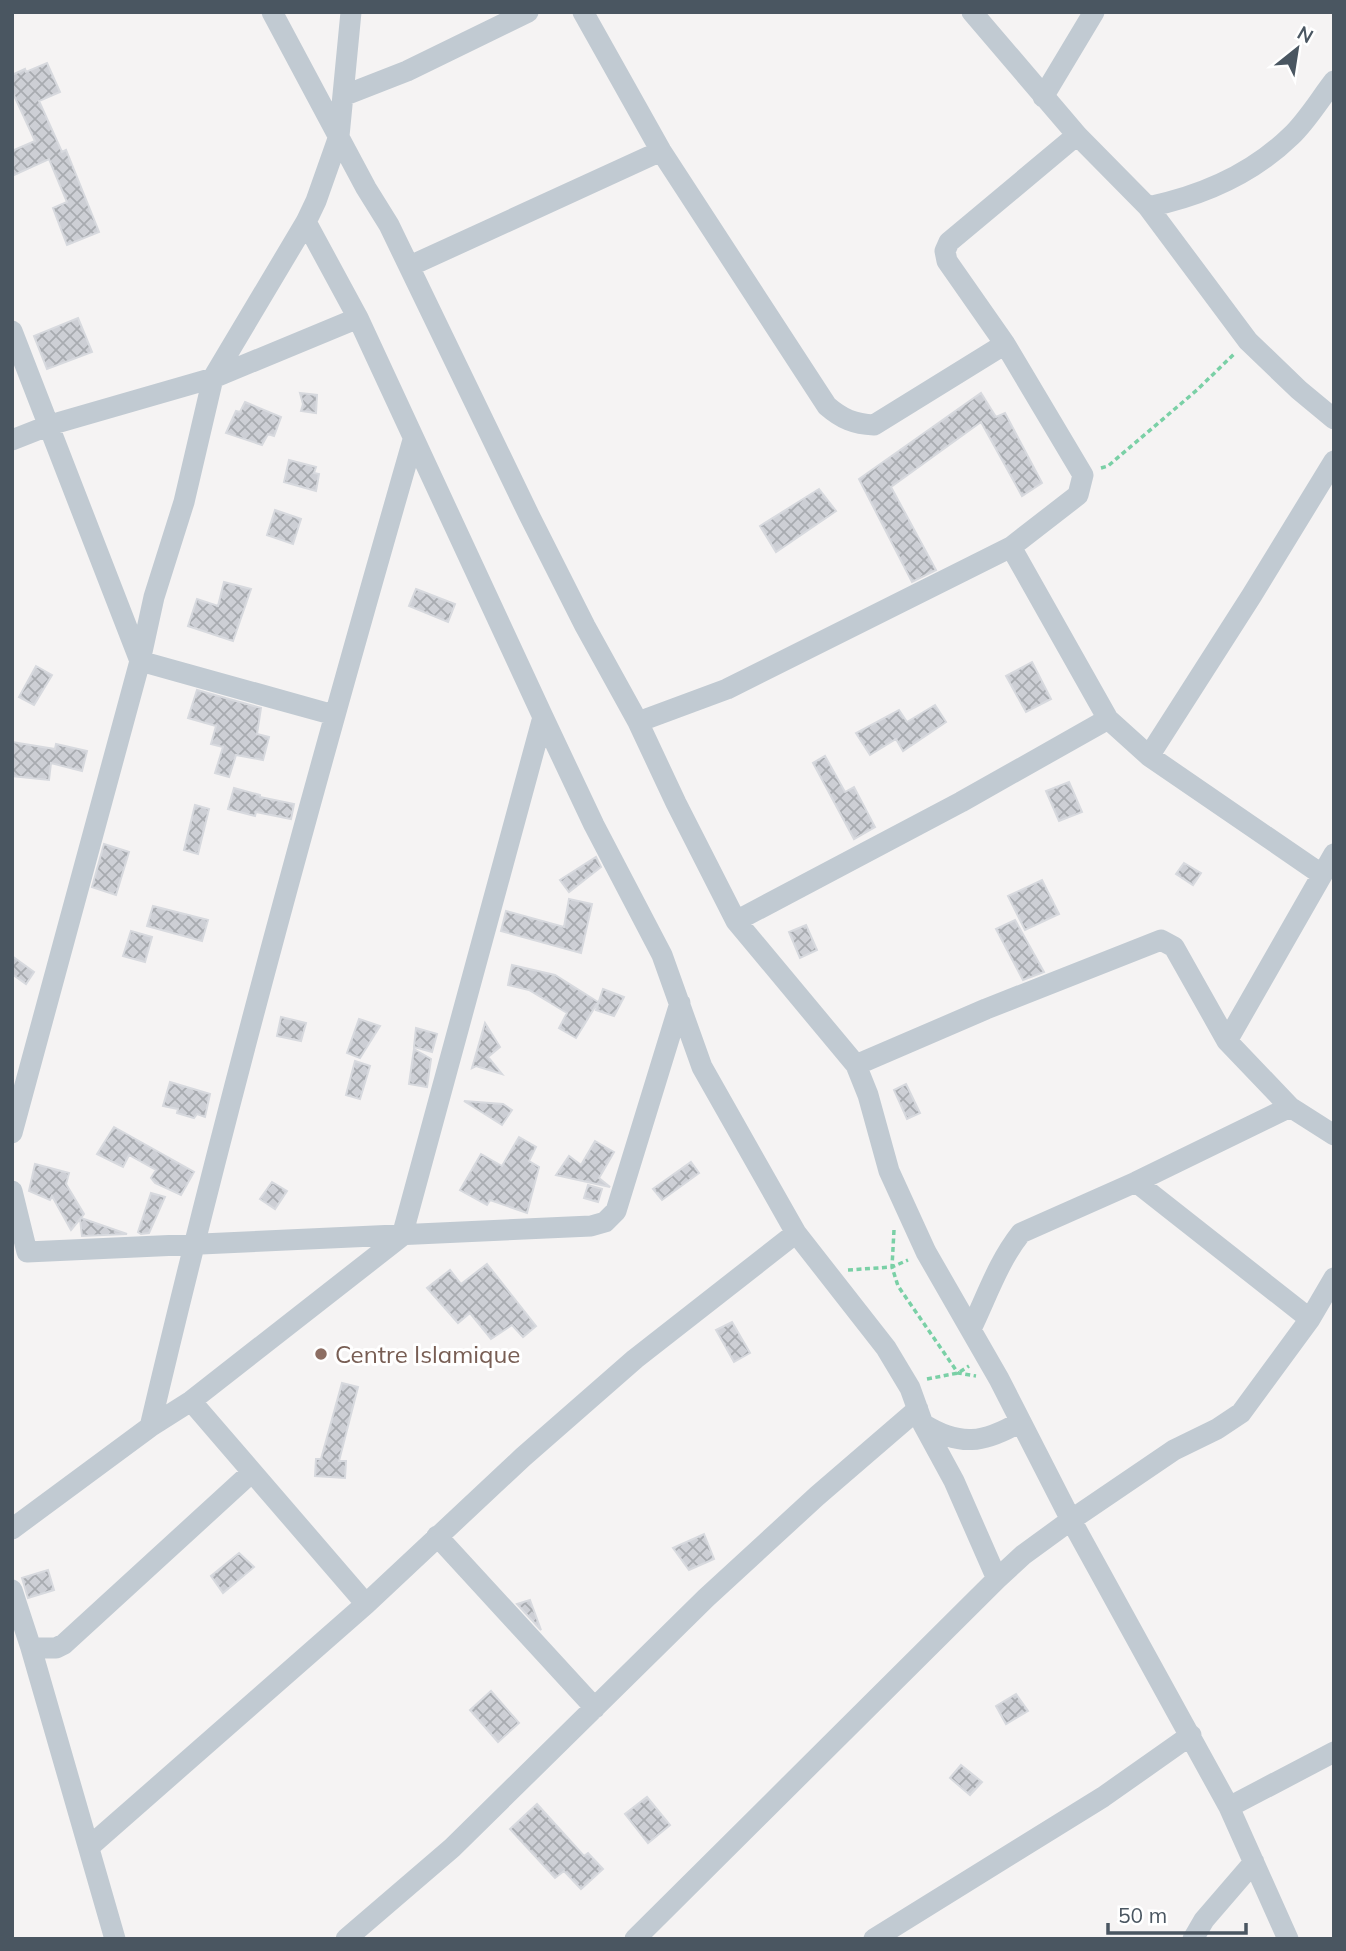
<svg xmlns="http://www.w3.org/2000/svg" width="1346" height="1951" viewBox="0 0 1346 1951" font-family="Mulish,sans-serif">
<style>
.building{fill:url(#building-cross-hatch);stroke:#d7d9de;stroke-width:2}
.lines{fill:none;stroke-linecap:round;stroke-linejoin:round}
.path{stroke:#7ad0a6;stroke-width:3.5;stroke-dasharray:5 3.5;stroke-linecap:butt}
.minor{stroke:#c1cad2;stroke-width:21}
.education-dot{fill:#8d6e63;stroke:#fff;stroke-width:2.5}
.labels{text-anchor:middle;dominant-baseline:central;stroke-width:6;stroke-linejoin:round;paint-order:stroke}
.education-label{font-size:24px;fill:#785e54;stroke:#fff;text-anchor:start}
</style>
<defs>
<pattern id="building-cross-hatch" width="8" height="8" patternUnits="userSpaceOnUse" patternTransform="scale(1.75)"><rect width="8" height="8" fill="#cdcfd5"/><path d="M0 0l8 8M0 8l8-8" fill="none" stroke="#a8abb0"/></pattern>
</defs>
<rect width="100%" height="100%" fill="#f5f3f3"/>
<path class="building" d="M47 63 60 92 39 101 62 152 66 150 99 232 67 245 53 208 67 202 49 159 12 176V151L35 141 12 91V75L25 69 26 72Z
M78 318 92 352 47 369 34 336Z
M300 393 317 395 316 413 301 411 303 404Z
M981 393 996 417 1005 413 1042 483 1022 496 981 422 891 487 936 570 912 582 859 479Z
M245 402 281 417 274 436 268 434 262 445 226 433 236 411 240 412Z
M289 460 316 467 314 473 319 474 316 491 284 482Z
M819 489 836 511 776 552 760 526Z
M275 510 301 519 293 544 267 535Z
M224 582 251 589 233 641 188 626 197 599 218 606Z
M416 589 455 604 448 622 409 606Z
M1032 662 1051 699 1026 712 1006 676Z
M36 666 52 675 34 705 19 697Z
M197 690 261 708 257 734 269 737 263 760 236 755 229 777 215 773 223 747 211 744 216 726 188 718Z
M935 705 946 722 903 751 896 739 870 755 856 733 899 710 907 722Z
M12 742 55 749 56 744 87 751 82 771 51 763 49 780 12 776Z
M825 756 845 792 854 787 875 827 854 839 813 763Z
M1069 782 1082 812 1059 821 1046 791Z
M234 788 260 795V797L294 804 291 819 256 812 255 816 228 809Z
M195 805 209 809 198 854 184 850Z
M104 844 129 852 116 895 92 887Z
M596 857 601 867 569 892 560 880Z
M1184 863 1201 873 1193 885 1176 874Z
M1042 880 1059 914 1025 930 1008 896Z
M569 899 592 904 581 953 501 931 506 911 564 927Z
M153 906 208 920 202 941 147 926Z
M1015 920 1044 972 1023 980 996 929Z
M806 925 817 950 800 958 789 932Z
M131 931 152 937 145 962 123 956Z
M12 956 34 972 26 984 12 974Z
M512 965 555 975 598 1002 576 1038 559 1028 567 1013 529 990 508 985Z
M603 989 624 997 614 1016 596 1010Z
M281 1017 306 1023 301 1041 277 1036Z
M359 1019 380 1026 360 1058 347 1053Z
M485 1023 500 1047 488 1057 502 1074 476 1066 472 1068Z
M416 1028 437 1034 432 1052 414 1047Z
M414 1049 431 1059 427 1087 409 1084Z
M355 1061 370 1066 360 1099 346 1095Z
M170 1082 210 1094 205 1117 197 1114 194 1118 177 1113 178 1109 163 1106Z
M906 1084 920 1113 907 1119 894 1090Z
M464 1101 503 1104 512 1110 502 1125Z
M114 1127 194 1172 181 1195 155 1183 151 1178 156 1170 129 1155 123 1167 97 1154Z
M519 1137 536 1147 529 1161 539 1167 527 1213 490 1200 487 1205 460 1190 481 1154 502 1166Z
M595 1141 614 1152 599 1178 610 1187 556 1175 569 1156 581 1165Z
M691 1162 699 1173 662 1200 653 1189Z
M35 1164 69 1173 66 1184 84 1214 81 1218 127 1234 82 1236 80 1219 71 1230 52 1196 50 1200 29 1191Z
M272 1182 287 1191 275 1209 260 1199Z
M588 1185 602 1189 598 1202 584 1198Z
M151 1193 165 1197 149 1233 141 1234 138 1232Z
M487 1264 536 1326 523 1337 512 1325 491 1339 470 1313 458 1323 427 1288 450 1270 461 1284Z
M732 1322 750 1353 734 1362 716 1330Z
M342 1383 358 1387 339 1461H346L345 1478 315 1476 316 1459H321Z
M704 1534 714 1559 689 1570 673 1548Z
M239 1553 254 1567 223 1593 211 1576Z
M48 1570 54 1590 28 1598 22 1578Z
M530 1600 541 1630 517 1604Z
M491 1691 519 1723 498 1742 470 1710Z
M1016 1694 1028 1711 1006 1724 996 1706Z
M961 1765 982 1782 970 1795 950 1778Z
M647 1797 670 1825 648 1843 625 1814Z
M537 1804 584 1856 588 1853 603 1869 581 1889 564 1871 555 1878 510 1829Z"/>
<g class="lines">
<path class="path" d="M1101 468 1108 466 1197 390 1235 353
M894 1230 892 1267 898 1286 958 1373 976 1376
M848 1270 892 1267 908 1260
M927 1379 958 1373 969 1366"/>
<path class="minor" d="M272 12 366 188 389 225 529 515 585 626 638 722 676 803 736 921 856 1065 868 1095 889 1171 926 1252 999 1379 1071 1520 1229 1807 1288 1939
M583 12 661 151 827 406C842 419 854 424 874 425L1005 344
M972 12 1077 135 1148 207 1248 341 1299 390 1334 419
M343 96 407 71 528 12
M1043 97 1094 12
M1148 207C1201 196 1251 175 1291 136 1307 121 1320 99 1334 81
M306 222 358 318 543 717 594 825 662 955 702 1067 796 1233 886 1348 910 1388 923 1424 954 1481 997 1579 1023 1555 1071 1520 1174 1450 1217 1429 1241 1413 1310 1319 1334 1278
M410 266 661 151
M12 331 140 661 334 715
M12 440 50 425 213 378 358 318
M1011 547 1108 719 1149 756 1321 874
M638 722 727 689 1011 547 1078 495 1083 475 1005 344 947 261 945 251 949 242 1077 135
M1149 756 1252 595 1334 461
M736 921 961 802 1108 719
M1227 1041 1334 854
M856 1065 986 1009 1161 940 1174 947 1227 1041 1290 1107 1334 1135
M12 1133 140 661 154 597 184 502 213 378 306 222 316 201 339 136 351 12
M1136 1182 1310 1319
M12 1191 27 1252 591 1226 605 1222 616 1211 680 1003
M971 1329C987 1296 998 1262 1021 1233L1136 1182 1290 1107
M191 1401 366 1604
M923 1424C960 1447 984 1443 1020 1422
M150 1427C228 1096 319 767 413 440
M12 1529 150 1427 191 1401 402 1236 543 717
M437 1536 595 1708
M12 1590 31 1648 115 1939
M31 1648H56L64 1644 252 1472
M1229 1807 1334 1752
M89 1847 366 1604 523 1457 635 1359 796 1233
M346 1939 452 1848 706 1598 817 1496 918 1409
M635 1939 997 1579
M874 1939 1103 1797 1191 1735
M1193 1939 1204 1920 1254 1862"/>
</g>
<circle class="education-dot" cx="321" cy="1354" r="7"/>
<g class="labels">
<g class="education-label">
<text x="335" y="1354">Centre Islamique</text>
</g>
</g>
<rect width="1346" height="1951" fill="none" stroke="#4a5661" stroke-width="28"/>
<g transform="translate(1297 49) rotate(30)" stroke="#ffffff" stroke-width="5" paint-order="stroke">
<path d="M0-5L12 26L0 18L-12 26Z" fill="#4a5661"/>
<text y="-10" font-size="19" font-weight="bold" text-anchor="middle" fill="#4a5661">N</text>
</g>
<path d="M1108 1923v10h138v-10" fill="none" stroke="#4a5661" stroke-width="3.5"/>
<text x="1118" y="1923" font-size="21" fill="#4a5661" stroke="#ffffff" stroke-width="5" paint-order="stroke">50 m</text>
</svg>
